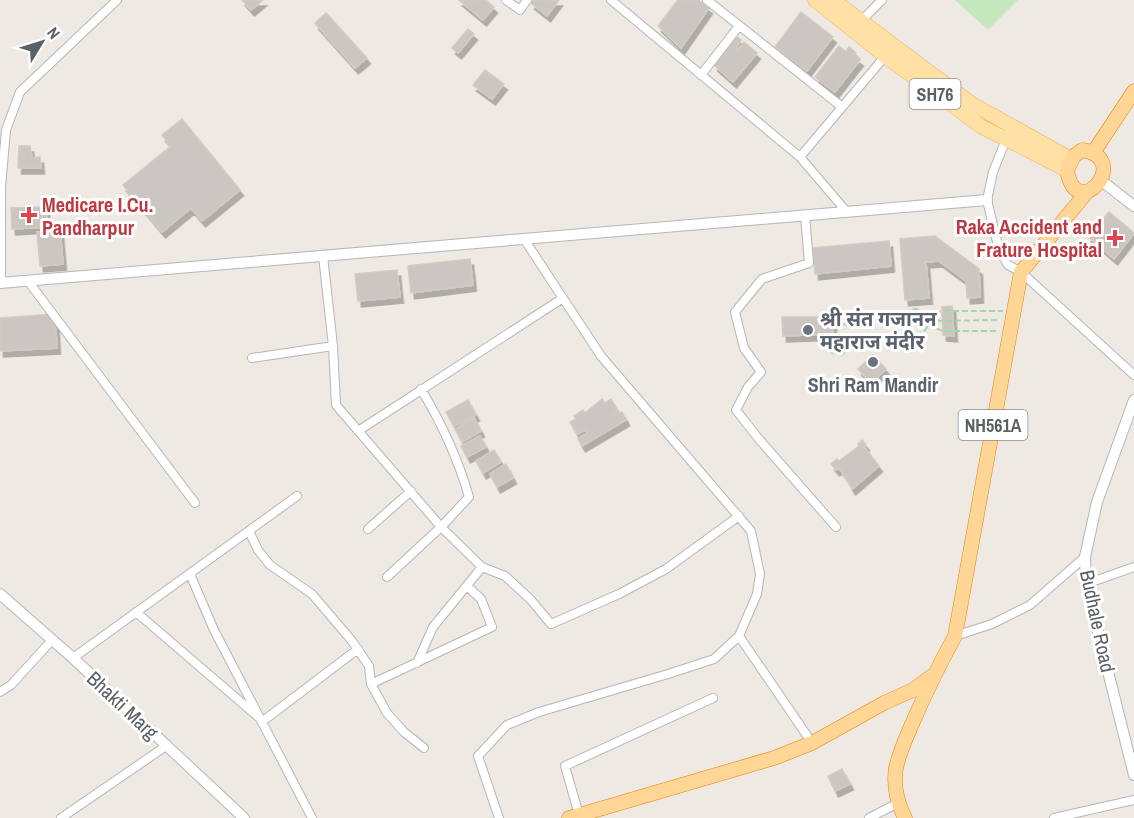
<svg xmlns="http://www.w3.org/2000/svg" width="1134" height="818" viewBox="0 0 1134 818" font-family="'Archivo Narrow','Noto Sans Devanagari',sans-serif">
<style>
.green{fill:#c4e7bd}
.building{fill:#cbc6c1;stroke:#d3cac0;stroke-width:1.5;filter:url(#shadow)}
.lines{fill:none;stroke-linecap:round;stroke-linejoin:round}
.minor-casing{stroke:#b3b6ba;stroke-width:10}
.tertiary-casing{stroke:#b3b6ba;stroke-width:12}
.primary-casing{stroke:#f7ac51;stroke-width:15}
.trunk-casing{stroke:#ef7c00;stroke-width:15}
.path{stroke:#9fd9a5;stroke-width:2;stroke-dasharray:6 3;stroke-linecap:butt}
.minor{stroke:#fff;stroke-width:8}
.tertiary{stroke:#fff;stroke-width:10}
.primary{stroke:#ffe1a5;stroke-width:14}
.trunk{stroke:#ffd696;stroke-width:14}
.health-dot{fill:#e0444e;stroke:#fff;stroke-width:2}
.worship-dot{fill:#6b7280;stroke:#fff;stroke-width:2}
.labels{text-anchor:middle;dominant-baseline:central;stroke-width:6;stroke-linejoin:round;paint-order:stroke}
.shield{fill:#fff;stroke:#8c9092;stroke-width:1.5}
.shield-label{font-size:18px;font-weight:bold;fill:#5a6063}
.health-label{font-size:20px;font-weight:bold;fill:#be3a42;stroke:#fff;text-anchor:start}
.worship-label{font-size:20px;font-weight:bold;fill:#5b616d;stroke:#fff;text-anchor:start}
.street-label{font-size:20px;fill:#5a6063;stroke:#fff}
</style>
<defs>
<filter id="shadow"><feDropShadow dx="3.5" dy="6" stdDeviation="0" flood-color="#0004"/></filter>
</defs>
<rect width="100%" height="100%" fill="#eee9e2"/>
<path class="green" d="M955 0H1018L988 30Z
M840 342 848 351 842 356 830 354V346Z"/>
<path class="building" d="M242 0H263L251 10Z
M459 0H486L494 7 483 20Z
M533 0H559L547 16 531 3Z
M678 0H698L709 8 681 48 658 26Z
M801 12 833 37 807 71 775 47Z
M326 13 367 58 355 68 315 23Z
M468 29 474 34 458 53 452 48Z
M737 37 741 40 736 48 738 50 744 42 757 53 733 82 714 65Z
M839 46 846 52 849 47 856 53 854 56 860 60 835 92 815 77Z
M485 70 504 84 492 99 473 85Z
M182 119 240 190 202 221 191 208 162 232 123 185 171 146 162 135Z
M19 146H30L32 158 40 157 41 168H18Z
M46 207 47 227 12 229 11 208Z
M1109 212 1134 233 1114 259 1088 236Z
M60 230 63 264 40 266 37 232Z
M935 236 979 269 980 297 967 298 966 281 939 261 926 262 929 298 905 300 900 239Z
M889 241 891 266 815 274 813 248Z
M470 259 473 285 411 293 408 266Z
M397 270 400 297 358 301 355 274Z
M952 306 954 336 943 335 942 307Z
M55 314 57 348 0 351V318Z
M782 317H833V334L783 336Z
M873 355 886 369 871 383 858 369Z
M602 399 605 403 611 399 618 411 612 415 613 417 622 412 626 420 582 446 578 439 588 433 585 430 577 434 570 422 576 419 574 416 583 410 585 413Z
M468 400 476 415 454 426 446 412Z
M474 418 481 431 462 442 455 429Z
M480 436 486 447 467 457 461 446Z
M862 440 866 445 864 447 879 466 852 489 849 484 850 483 839 468 836 470 831 464 837 459 839 461 859 446 858 444Z
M494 450 501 462 483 473 476 461Z
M506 464 513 478 497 487 490 474Z
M842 769 850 784 835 791 828 776Z"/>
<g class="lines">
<g class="minor-casing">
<path id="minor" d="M506 0 520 10 527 0
M611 0 800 157 846 211
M707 0 842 107
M859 23 882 0
M701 75 739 26
M1011 127 993 172 987 200 999 250 1008 265 1021 272 1134 375
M800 157 887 54
M805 215 809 263 762 279 735 312 744 348 761 372 748 387 736 410 758 438 836 527
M524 239 601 356 751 531 760 574 757 594 739 636 812 743
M323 256 333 346 336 405 441 527 482 567 505 576 531 600 551 624 619 594 666 569 739 516
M28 281 195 503
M1 283V187L6 130 20 92 117 0
M252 358 333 346
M358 431 563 298
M368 529 411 491
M249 531 258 550 270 565 312 594 352 641 369 666 371 684 387 713 404 732 424 748
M190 574 214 630 312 818
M387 577 441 527 469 497C458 458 442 424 421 389
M1086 584 1134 567
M136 612 263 721 358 649
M955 636 992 624 1030 605 1085 557
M73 658 297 496
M417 663 433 627 482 567
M371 684 492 627 481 599 467 586
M0 692 11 685 52 640
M579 815 565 766 713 698
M61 818 166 746
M499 818 478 756 507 725 539 712 668 674 714 659 739 636
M869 818 898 803
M1054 818 1134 800"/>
</g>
<g class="tertiary-casing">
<path id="tertiary" d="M1103 182 1134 206
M0 283 987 200
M1134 400 1097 502 1085 557 1086 584 1134 775
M0 594 73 658 244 818"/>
</g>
<g class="primary-casing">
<path id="primary" d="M815 0 885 56 982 127 1067 170
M833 0 972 104 1071 159"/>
</g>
<g class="trunk-casing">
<path id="trunk" d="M1082 150C1134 158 1076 226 1067 170L1074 156Z
M1093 153 1134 91
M569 818 774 758 812 743 884 703 913 690 932 676
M905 818C897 802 893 786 896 768 899 753 906 738 912 724 925 694 939 665 955 636L1021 272 1087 192"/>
</g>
<path class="path" d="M902 322a13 13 0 1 1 26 0a13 13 0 1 1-26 0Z
M927 317 942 311H1003
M928 321 1000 320
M833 325 901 322
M928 325 943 331H999"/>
<use href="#minor" class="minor"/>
<use href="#tertiary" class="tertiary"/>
<use href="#primary" class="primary"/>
<use href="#trunk" class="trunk"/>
</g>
<g class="health-dot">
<path d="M26 206h6v6h6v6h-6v6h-6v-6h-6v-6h6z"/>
<path d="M1112 229h6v6h6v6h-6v6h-6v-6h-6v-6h6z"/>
</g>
<g class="worship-dot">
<circle cx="808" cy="330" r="6"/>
<circle cx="873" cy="362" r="6"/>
</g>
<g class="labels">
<g class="shield">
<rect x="909.5" y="79" width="51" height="30" rx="4.5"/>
<rect x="958.5" y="410" width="69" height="30" rx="4.5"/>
</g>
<g class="shield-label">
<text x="935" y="94">SH76</text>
<text x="993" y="425">NH561A</text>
</g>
<g class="health-label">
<text x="42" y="204">Medicare I.Cu.<tspan x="42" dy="23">Pandharpur</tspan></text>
<text x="1102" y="226" text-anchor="end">Raka Accident and<tspan x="1102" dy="23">Frature Hospital</tspan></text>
</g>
<g class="worship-label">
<text x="820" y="318">श्री संंत गजानन<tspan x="820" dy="23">महाराज मंदीर</tspan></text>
<text x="873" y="384" text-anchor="middle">Shri Ram Mandir</text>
</g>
<g class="street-label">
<text transform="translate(1098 621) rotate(78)">Budhale Road</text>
<text transform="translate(123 705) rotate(43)">Bhakti Marg</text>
</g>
</g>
<g transform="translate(42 42) rotate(52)" stroke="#ffffff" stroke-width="4.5" paint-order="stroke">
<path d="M0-4.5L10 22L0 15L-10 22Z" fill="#5a6063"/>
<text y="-9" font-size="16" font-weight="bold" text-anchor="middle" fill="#5a6063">N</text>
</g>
</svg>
